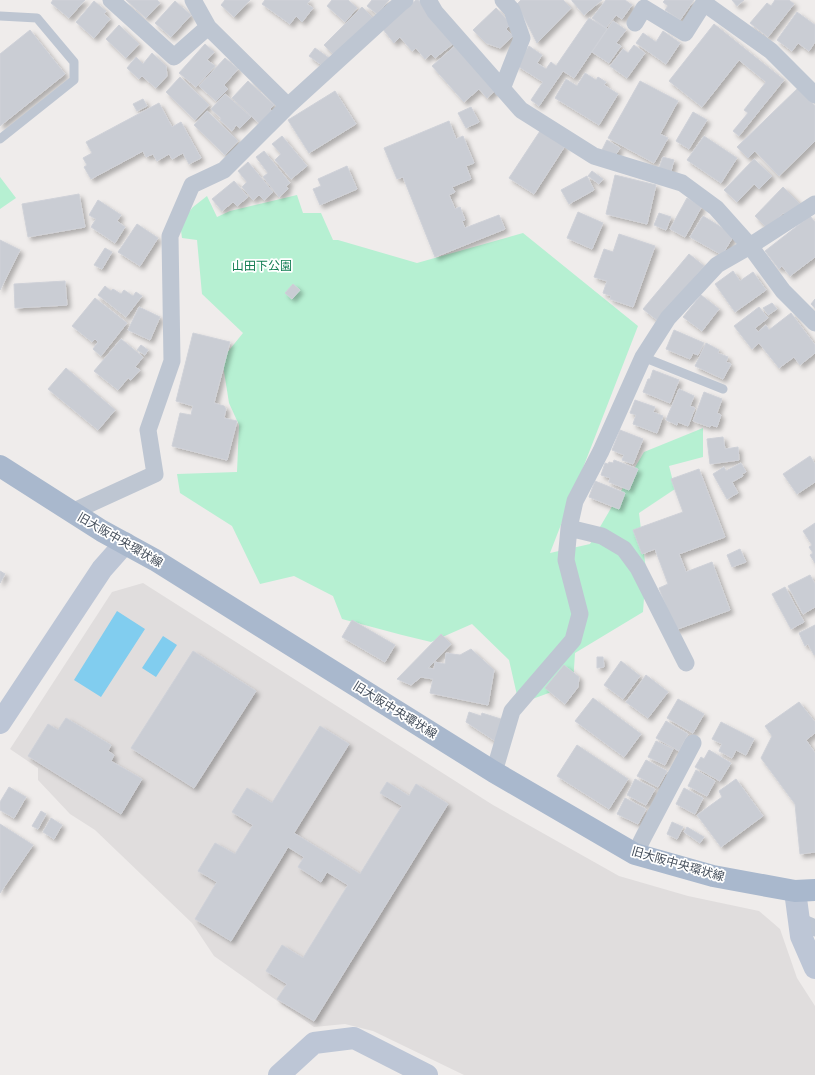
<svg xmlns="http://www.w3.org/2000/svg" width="815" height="1075" viewBox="0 0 815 1075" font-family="Karla,'Noto Sans JP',sans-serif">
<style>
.education{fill:#e0dddd}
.green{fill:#b6f0d2}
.water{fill:#81cdef}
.building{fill:#cacdd4;stroke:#cfd1d8;filter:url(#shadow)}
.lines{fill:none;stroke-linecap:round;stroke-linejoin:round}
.lane{stroke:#bec6d2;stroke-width:9}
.street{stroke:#bec6d2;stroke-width:17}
.secondary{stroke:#bdc6d6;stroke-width:22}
.primary{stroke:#a9b8cd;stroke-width:22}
.labels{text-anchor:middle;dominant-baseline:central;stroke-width:3.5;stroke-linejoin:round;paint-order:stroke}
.park-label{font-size:12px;fill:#127d52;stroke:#fff}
.street-label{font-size:12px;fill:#434d5a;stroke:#fff}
</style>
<defs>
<filter id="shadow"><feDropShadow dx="3.5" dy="3.5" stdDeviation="2" flood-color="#0004"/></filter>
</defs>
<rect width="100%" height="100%" fill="#efeceb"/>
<path class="education" d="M143 583 493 805 619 876 688 896 759 911 780 929 797 978 815 1006V1075H464L373 1031 345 1024 314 1027 214 956 192 923 95 830 70 814 38 780V768L10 749 112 592Z"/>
<path class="green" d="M0 177 16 198 0 209Z
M297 195 303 213H321L333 240H338L417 263 523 233 638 326 550 553 590 544 644 452 703 428V457L669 466 675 489 639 513 646 570 643 612 575 653 573 684 519 704 509 660 472 624 431 642 402 635 342 619 333 596 294 576 260 584 232 526 180 493 177 474 237 472 239 425 229 403 222 359 243 333 202 294 197 240 182 238 180 223 193 207 207 196 217 217 230 211Z"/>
<path class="water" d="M117 611 145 629 101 697 74 680Z
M163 636 177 645 156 677 142 668Z"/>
<path class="building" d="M53 0H85L69 18 51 3Z
M126 0H157L160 3 146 18Z
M225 0H250L234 17 221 5Z
M265 0H310L307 4 313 8 302 22 296 16 290 24 262 4Z
M332 0H348L357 8 345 22 327 6Z
M372 0H389L377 14 367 6Z
M416 0H418L454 43 435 58 431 54 425 59 416 48 412 51 400 37 394 43 382 28Z
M521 0H563L571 8 537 43 517 4Z
M572 0H602L584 15 572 1Z
M606 0H625L632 5 622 19 616 15 606 28 592 18Z
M665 0H694L680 20 665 10 668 6 663 2Z
M732 0H744L737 6Z
M775 0H789L794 4 768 37 750 23 767 3 771 6Z
M94 1 106 11 104 14 110 19 94 38 76 22Z
M175 1 191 15 171 37 155 23Z
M362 7 374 19 336 57 324 45Z
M496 8 511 24 506 29 513 36 500 48 486 43 473 30Z
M797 12 815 25V42L809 51 798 43 792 51 777 40Z
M589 18 607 29 574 78 563 71 539 106 531 100 543 82 516 65 529 46 542 55 537 63 546 69 551 62 556 66Z
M613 21 626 30 616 43 621 46 609 63 592 52Z
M714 24 784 80 739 136 733 131 748 113 744 110 766 82 739 60 702 107 669 81Z
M119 25 139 44 126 58 106 39Z
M30 30 65 74 0 126V54Z
M663 31 680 43 666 64 636 43 643 33 656 42Z
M205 44 214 52 207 60 215 66 196 87 179 73Z
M456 45 497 89 487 98 479 89 464 102 432 66Z
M634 45 645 53 627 78 610 66 623 49 628 53Z
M315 48 329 58 323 66 309 56Z
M152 53 166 66 167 76 156 88 142 76 139 79 127 68 136 57 143 64Z
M225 58 238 69 224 85 228 89 216 101 199 86Z
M585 73 596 80 598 77 606 82 604 85 618 94 599 125 555 98 566 79 577 86Z
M180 77 209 105 195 120 166 92Z
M248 81 274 105 270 109 273 112 261 125 232 98Z
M640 81 678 101 660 134 668 138 654 163 608 138Z
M798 88 815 106V141L779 176 755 151 748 158 737 147Z
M335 91 356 124 309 153 288 120Z
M225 94 251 117 240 128 236 125 232 131 220 120 221 118 211 109Z
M143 99 147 106 137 111 133 104Z
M159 103 172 127 181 122 201 158 189 164 183 153 172 159 169 154 157 161 153 154 146 157 143 151 91 179 84 167 87 165 83 158 92 153 86 142Z
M471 107 479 122 466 128 458 113Z
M207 111 238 141 225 155 194 125Z
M693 112 707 120 689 149 676 141Z
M449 121 456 139 463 136 474 163 466 166 471 179 452 187 455 192 449 195 455 209 460 207 465 220 462 221 465 228 499 215 505 229 435 257 403 177 397 179 384 148Z
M540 131 565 146 534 194 509 178Z
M282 136 307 166 291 179 275 160 281 154 272 144Z
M704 136 737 158 721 183 687 160Z
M607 140 620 148 613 159 601 152Z
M264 151 290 183 286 186 288 189 279 197 263 177 268 173 256 157Z
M663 157 674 160 671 171 659 168Z
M754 159 772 176 759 189 754 184 737 202 724 190Z
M248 162 273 192 264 200 259 195 253 200 242 187 247 182 238 171Z
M347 166 357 189 320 205 313 189 321 186 318 179Z
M592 171 603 179 599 184 588 176Z
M615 175 656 185 647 224 606 214Z
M587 176 594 190 569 204 561 190Z
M234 181 248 197 237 206 233 202 222 211 212 199Z
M783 187 800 204 787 217 783 213 768 229 755 216Z
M79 194 85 227 28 237 22 204Z
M687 198 702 206 685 237 670 229Z
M98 200 121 215 117 221 125 227 115 243 91 227 96 219 89 215Z
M578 212 603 223 592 249 567 238Z
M659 213 671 217 666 230 654 225Z
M703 216 734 235 722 255 690 237Z
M810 216 815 222V257L790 276 782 266 779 269 765 251Z
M137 224 158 238 140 266 118 252Z
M619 234 655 246 633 307 610 299 611 296 603 293 607 281 594 277 604 249 613 252Z
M0 240 20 250 0 290Z
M105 248 112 252 102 269 94 265Z
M689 254 704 266 658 321 643 309Z
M733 271 740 281 753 272 766 290 735 312 715 284Z
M65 281 67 305 15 308 14 284Z
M293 284 300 290 292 299 285 293Z
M105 286 111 291 113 289 121 294 124 290 133 296 136 292 142 296 126 317 98 295Z
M701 295 719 309 702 331 683 317Z
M95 298 127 323 101 356 93 349 98 342 95 339 92 342 72 326Z
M815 299V308L811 304Z
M772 303 777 309 768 315 763 308Z
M139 307 160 317 150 340 128 330Z
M759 307 768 318 755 328 758 332 766 325 769 330 791 313 815 345V353L800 365 794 357 779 368 759 343 752 349 734 326Z
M674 330 704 343 698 355 693 353 690 359 666 349Z
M193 333 230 342 214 403 224 406 226 409 224 418 237 421 227 460 172 446 180 413 191 415 193 406 176 401Z
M121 339 143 357 135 367 140 370 131 380 128 378 118 390 94 371Z
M706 343 719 350 718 353 728 357 726 362 731 364 723 379 695 366Z
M141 345 148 350 145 355 137 350Z
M66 368 115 410 98 430 48 389Z
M653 370 679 380 670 403 643 392 648 379H650Z
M679 389 694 396 690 406 695 408 688 426 678 422 677 425 666 420Z
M704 392 722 399 717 413 721 415 717 427 711 425 710 427 693 421Z
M635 400 655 407 653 412 663 416 657 433 633 424 636 415 630 413Z
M620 430 643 439 633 464 622 460 624 455 612 450Z
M723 437 725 449 738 447 739 460 710 464 707 439Z
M810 456 815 464V482L797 494 783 474Z
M614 460 638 469 629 490 609 482 610 478 601 475 605 463 608 464 609 462 613 463Z
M741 463 746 472 742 474 743 476 732 482 738 493 727 499 713 474 724 467 726 471Z
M699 469 725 537 679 554 686 572 712 562 730 610 675 630 659 588 668 584 655 549 642 554 633 530 683 512 671 479Z
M595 481 625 493 619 509 589 497Z
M815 523V563L810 555 813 553 809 547 812 545 803 531Z
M740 549 746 562 732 567 727 555Z
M0 571 5 574 0 583Z
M810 575 815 584V607L803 614 788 586Z
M785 587 804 622 791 629 772 594Z
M352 620 395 645 385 662 342 637Z
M815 625V654L814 655 808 644 805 646 799 633Z
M441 634 451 644 428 668 434 669 435 662 445 664 446 653 460 655 471 649 494 670 488 705 430 693 433 679 421 677 411 685 397 679Z
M193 651 256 691 194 788 131 748Z
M597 657H603L604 667 597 668Z
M621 661 640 676 623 699 604 685Z
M564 665 579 677 578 687 565 704 545 688Z
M646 675 668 692 648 718 626 702Z
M593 698 641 734 624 757 575 721Z
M678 699 704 714 693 733 667 718Z
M799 702 815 722V733L806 740 815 753V852L800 854 795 804 761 758 772 736 765 726Z
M469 712 481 716 482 713 504 720 498 743 466 722Z
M66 718 111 745 108 751 114 755 111 761 142 779 121 814 28 756 48 724 58 730Z
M666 721 688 734 679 751 656 738Z
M721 722 754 739 746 755 736 750 732 758 719 751 722 744 712 739Z
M320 726 349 744 294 833 360 874 402 806 380 793 387 782 409 796 416 784 448 804 314 1021 277 999 287 984 266 971 282 945 303 958 348 885 327 872 321 882 298 867 304 857 288 847 231 941 195 919 217 882 198 871 215 843 235 854 253 825 232 812 247 788 272 803Z
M656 741 673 749 665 765 648 757Z
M577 745 628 779 609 809 557 776Z
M709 750 731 763 720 781 695 767 701 757 704 759Z
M646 760 667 771 658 787 637 776Z
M696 770 715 781 707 796 688 786Z
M635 779 655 789 646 805 627 795Z
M736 779 763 816 721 847 697 815 722 797 719 791Z
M9 787 26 797 14 818 0 810V802Z
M684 788 703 798 695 814 676 804Z
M625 798 646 809 638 824 617 814Z
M41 811 46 814 38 829 32 826Z
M51 818 62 825 54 839 43 832Z
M672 822 683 827 677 839 667 834Z
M0 824 33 845 0 893Z
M687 827 704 837 700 843 684 832Z"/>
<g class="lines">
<path class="lane" d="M0 16 37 18 74 62V80L0 139
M643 357 723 389"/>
<path class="street" d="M111 0 174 57 208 27
M193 0 208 27 288 106
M428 0 435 12 521 110 594 156 682 183 716 208 750 246 783 291 815 323
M704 0V3L771 51 815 95
M635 23 644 8 685 33 704 3
M502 89 522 38 512 10 503 0
M72 512 155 474 148 430 172 361 170 236 192 185 224 170 288 106 401 3 405 0
M569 528 602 536 624 549 638 568 686 663
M494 772 512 711 573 640 580 614 566 560 569 528 575 501 601 451 643 357 668 318 717 265 750 246 815 204
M635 854 644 836 693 743
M799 921 815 928"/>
<path class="secondary" d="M0 723 102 569 125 543
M795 891 801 936 815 968
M279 1075 314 1043 354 1038 427 1075"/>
<path class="primary" d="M0 466 102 531 155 560 494 772 635 854 713 876 795 891 815 890"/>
</g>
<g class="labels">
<g class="park-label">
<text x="262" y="266">山田下公園</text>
</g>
<g class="street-label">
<text transform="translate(120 540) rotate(30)">旧大阪中央環状線</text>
<text transform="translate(395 710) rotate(32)">旧大阪中央環状線</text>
<text transform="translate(678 864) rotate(16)">旧大阪中央環状線</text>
</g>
</g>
</svg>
